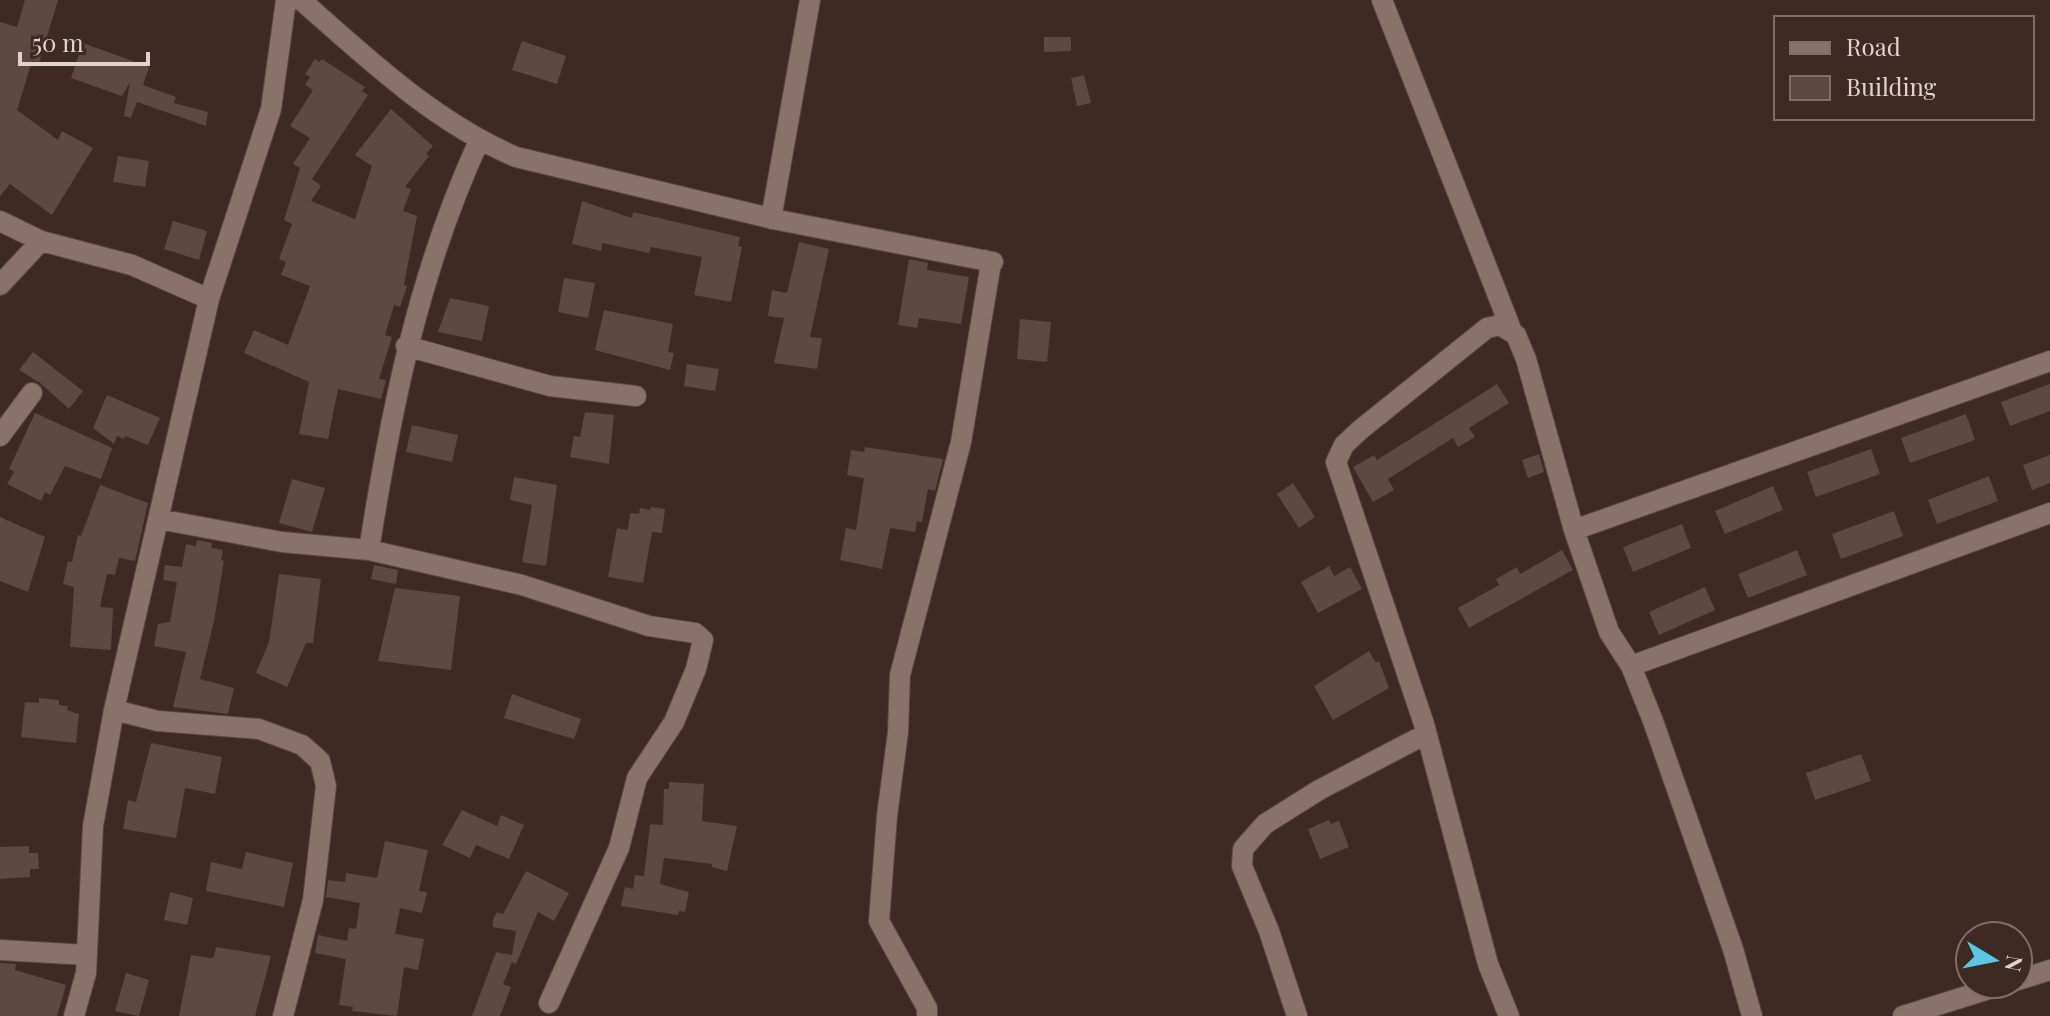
<svg xmlns="http://www.w3.org/2000/svg" width="2050" height="1016" viewBox="0 0 2050 1016" font-family="'Playfair Display',serif">
<style>
.building{fill:#5e4841}
.lines{fill:none;stroke-linecap:round;stroke-linejoin:round}
.street-casing{stroke:#594842;stroke-width:22}
.street{stroke:#8a726a;stroke-width:20}
</style>
<rect width="100%" height="100%" fill="#3e2a23"/>
<path class="building" d="M25 0H58L39 63 32 61 17 110 58 140 62 131 93 148 52 215 10 184 0 196V22L17 27Z
M1044 37H1071V51L1044 52Z
M522 41 566 56 557 84 512 70Z
M83 43 149 67 143 85 176 97 174 103 208 112 206 126 137 102 131 118 124 116 130 82 122 96 71 78Z
M315 59 319 62 322 59 365 87 362 91 368 95 312 179 321 186 311 201 355 219 372 166 355 155 391 109 433 146 426 154 429 156 405 187 411 189 403 211 417 216 404 285 407 286 400 307 394 305 385 335 392 337 379 379 386 380 381 399 338 389 328 439 299 434 309 382 244 353 254 330 288 345 310 286 281 275 286 262 279 259 292 224 284 220 300 168 293 164 310 138 290 126 313 90 305 85 310 77 305 74Z
M1084 75 1091 103 1077 106 1071 78Z
M118 156 149 161 145 187 113 182Z
M582 201 632 218 633 212 740 237 738 246 742 247 731 302 694 295 702 257 651 247 649 253 602 243 601 251 572 244Z
M173 221 207 231 199 260 164 249Z
M799 242 829 249 810 337 822 338 817 369 774 363 784 318 768 316 772 290 787 293Z
M909 259 928 263 927 270 969 277 961 324 919 318 917 328 898 325Z
M564 278 595 283 588 318 558 312Z
M450 298 489 306 482 341 438 332Z
M604 310 673 324 668 352 674 353 670 370 595 350Z
M1020 319 1051 322 1047 362 1017 359Z
M33 352 83 391 69 409 40 383 19 370Z
M687 364 719 369 715 391 684 386Z
M1497 384 1509 403 1469 428 1475 437 1458 447 1453 438 1388 479 1394 490 1373 502 1353 467 1374 455 1377 460Z
M2050 384V411L2010 426 2001 402Z
M107 395 160 418 148 445 125 436 124 439 117 436 114 444 93 428Z
M585 412 614 415 609 464 570 457 574 436 580 437Z
M35 413 112 448 101 479 65 466 50 495 45 492 41 501 7 484 14 472 9 469Z
M1966 414 1975 440 1910 463 1901 438Z
M412 425 458 435 452 462 406 452Z
M865 447 943 459 935 491 928 489 922 522 917 521 915 532 890 528 882 569 840 560 846 528 856 530 864 478 847 475 851 450 864 452Z
M1871 449 1880 474 1816 497 1807 472Z
M1539 454 1544 472 1528 478 1522 460Z
M2050 455V483L2032 490 2023 465Z
M1989 476 1998 501 1937 524 1928 500Z
M514 477 557 485 546 566 522 562 532 505 510 500Z
M292 479 325 488 312 532 279 523Z
M1293 483 1315 517 1299 528 1277 494Z
M100 485 148 503 135 561 119 558 115 575 107 574 100 607 113 608 111 650 70 647 74 587 63 584 68 561 72 562 78 535 81 536Z
M1773 486 1783 510 1725 534 1715 511Z
M651 507 665 509 662 533 652 532 643 583 608 577 617 528 628 530 630 513 639 514 640 508 650 510Z
M1894 511 1903 536 1841 559 1832 534Z
M0 517 45 537 28 592 0 581Z
M1682 524 1691 548 1633 572 1623 547Z
M197 540 212 543 211 548 223 550 221 560 224 561 214 621 200 679 234 688 228 714 173 707 186 652 154 646 158 624 170 622 177 582 163 580 165 565 182 567 186 544 196 546Z
M1562 550 1573 570 1469 628 1458 608 1499 585 1496 579 1517 567 1520 574Z
M1797 550 1807 575 1748 598 1738 574Z
M374 565 398 570 396 584 371 579Z
M1329 566 1334 576 1350 567 1362 589 1318 613 1301 582Z
M279 574 321 579 313 643H306L287 687 256 673 269 642Z
M1705 587 1715 610 1659 635 1649 612Z
M395 588 460 596 451 670 378 661Z
M1369 651 1376 663 1379 661 1389 688 1333 720 1314 686Z
M512 694 581 719 574 739 504 718Z
M39 698 59 700V705L68 706 67 710 79 714 76 743 21 737 25 702 39 703Z
M151 743 222 757 215 794 185 788 176 838 123 829 128 800 136 802Z
M1861 754 1871 781 1815 800 1806 773Z
M669 782 704 784 702 821 737 826 727 871 712 867V864L664 858 660 884 689 892 685 912 679 911 678 915 621 906 625 887 633 889 635 875 644 876 650 824 663 825 664 789H669Z
M462 810 497 826 501 815 524 825 509 859 476 845 470 858 442 845Z
M1329 820 1331 824 1339 821 1349 847 1320 859 1308 829Z
M385 841 428 850 419 891 427 892 422 913 400 908 395 934 424 939 418 970 404 967 397 1016 352 1011 353 1007 339 1005 346 959 315 953 318 935 347 941 349 928 356 929 360 903 326 897 328 880 345 882 346 873 377 878Z
M29 846V853H38L39 869H30V877L0 879V847Z
M246 852 293 863 284 907 206 891 211 862 242 869Z
M526 871 569 893 554 921 538 912 516 964 512 962 503 984 511 987 500 1016H472L496 952 512 955 516 931 493 927V920L497 912 503 914Z
M170 892 193 898 187 925 164 920Z
M216 947 271 956 255 1016H179L191 955 210 958 214 957Z
M0 963 16 964 15 970 66 985 57 1016H0Z
M126 973 149 980 139 1016 115 1011Z"/>
<g class="lines">
<g class="street-casing">
<path id="street" d="M301 0C368 59 433 121 516 157L778 220 993 262
M1382 0 1511 329
M771 219 810 0
M0 221 41 241 132 265 209 299
M0 285 41 241
M406 346 550 386 636 396
M0 436 32 393
M158 519 282 542 369 550 522 585 649 626 695 633 703 640 696 669 674 722 637 778 619 848 549 1003
M1574 530 2050 361
M369 550C391 409 419 271 479 141
M1631 666 2050 513
M114 710 158 721 259 729 302 745 320 761 326 786 313 900 283 1016
M0 950 87 955
M2018 980 2050 970
M74 1016 86 973 93 826 114 710 209 299 271 109 286 0
M927 1016V1008L879 921 887 816 898 732 900 675 961 442 990 269 985 260
M1297 1016 1269 931 1242 866 1243 849 1265 824 1319 790 1426 734
M1509 1016 1488 964 1424 724 1336 462 1344 445 1360 430 1487 328 1500 325 1516 335 1526 359 1574 530 1609 632 1631 666 1653 721 1733 949 1752 1016
M1903 1016 2005 984"/>
</g>
<use href="#street" class="street"/>
</g>
<rect x="1774" y="16" width="260" height="104" fill="#3e2a23" stroke="#7f6d67" stroke-width="2"/>
<rect x="1790" y="42" width="40" height="12" fill="#8a726a" stroke="#7f6d67" stroke-width="2"/>
<text x="1846" y="56" font-size="24" fill="#e0d2ce">Road</text>
<rect x="1790" y="76" width="40" height="24" fill="#5e4841" stroke="#7f6d67" stroke-width="2"/>
<text x="1846" y="96" font-size="24" fill="#e0d2ce">Building</text>
<g transform="translate(1994 960) rotate(100)"><circle r="38" fill="#3e2a23" stroke="#7f6d67" stroke-width="2"/>
<path d="M0-6L14 30L0 20L-14 30Z" fill="#59c8e5"/>
<text y="-12" font-size="22" font-weight="bold" text-anchor="middle" fill="#e0d2ce">N</text>
</g>
<path d="M20 52v12h128v-12" fill="none" stroke="#e0d2ce" stroke-width="4"/>
<text x="32" y="52" font-size="24" fill="#e0d2ce" stroke="#3e2a23" stroke-width="6" paint-order="stroke">50 m</text>
</svg>
